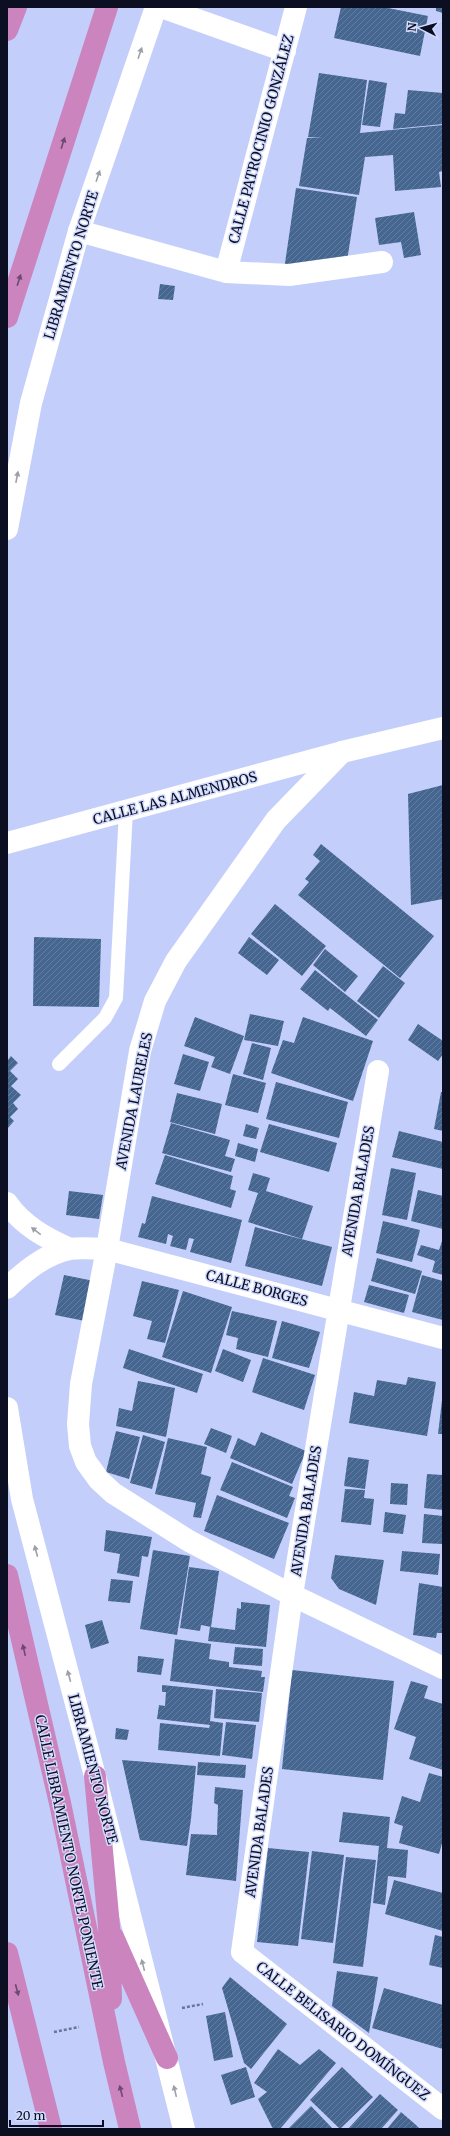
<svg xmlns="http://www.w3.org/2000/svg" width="450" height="2136" viewBox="0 0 450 2136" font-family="Merriweather,serif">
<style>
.building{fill:url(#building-hatch)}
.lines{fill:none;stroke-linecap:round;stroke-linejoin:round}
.path{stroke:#6d7495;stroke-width:2.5;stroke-dasharray:3 2;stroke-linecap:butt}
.service{stroke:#fff;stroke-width:14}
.minor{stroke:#fff;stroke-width:22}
.tertiary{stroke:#fff;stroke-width:22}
.trunk{stroke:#cb84be;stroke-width:22}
.oneway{fill:#9e9fa7}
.oneway2{fill:#6c4a70}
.labels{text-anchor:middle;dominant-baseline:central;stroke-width:3;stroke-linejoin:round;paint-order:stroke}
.street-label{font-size:14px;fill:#0c0f22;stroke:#d3dcfe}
</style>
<defs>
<pattern id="building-hatch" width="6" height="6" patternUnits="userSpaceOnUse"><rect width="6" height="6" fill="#446690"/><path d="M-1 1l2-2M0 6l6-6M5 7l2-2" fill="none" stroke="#667e9e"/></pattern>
</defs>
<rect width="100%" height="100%" fill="#c3cefb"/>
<path class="building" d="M341 7H383L428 16 420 56 334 38Z
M436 7H443V13L436 11Z
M319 73 367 80 360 133 443 125V171L439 172 441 187 395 191 393 155 365 157 359 195 299 186 307 138 323 137H308Z
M369 80 387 83 380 127 362 125Z
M408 90 443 93V124L393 129 395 113 405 114Z
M296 188 357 197 347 261 284 270Z
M414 212 421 255 404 258 401 242 379 245 375 218Z
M160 284 175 286 173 300 158 299Z
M443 785V899L411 905 408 794Z
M321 844 434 936 400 978 298 895 309 882 305 879 320 861 313 855Z
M275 904 326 946 302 976 251 934Z
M34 937 101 939 99 1007 33 1006Z
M249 937 279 960 267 975 238 953Z
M325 949 358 976 345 992 313 965Z
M383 966 405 983 379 1018 357 1001Z
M315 970 378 1020 366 1036 330 1008 328 1011 300 989Z
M250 1014 284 1021 278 1046 244 1040Z
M195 1017 244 1036 230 1074 211 1067 215 1057 184 1046Z
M303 1017 373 1041 353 1101 271 1073 283 1040 294 1043Z
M418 1024 443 1041V1054L438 1061 408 1040Z
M252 1043 271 1048 263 1080 243 1074Z
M183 1054 209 1062 200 1091 174 1084Z
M11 1056 18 1063 10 1071 18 1079 11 1086 21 1095 13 1103 18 1109 10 1117 14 1121 7 1129V1061Z
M233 1074 266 1083 258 1113 225 1105Z
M276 1082 348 1102 339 1138 266 1119Z
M441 1092H443V1131L434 1129Z
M177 1093 222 1104 215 1134 170 1122Z
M171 1123 230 1140 225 1156 235 1159 231 1172 162 1153Z
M246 1124 259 1128 256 1139 243 1136Z
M269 1124 337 1143 329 1172 260 1152Z
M399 1131 443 1142V1169L392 1157Z
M238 1143 258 1149 255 1162 235 1156Z
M165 1155 233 1176 230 1189 236 1191 231 1208 155 1184Z
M391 1168 416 1173 407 1220 382 1215Z
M253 1173 270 1178 266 1191 313 1206 302 1239 248 1222 258 1193 248 1190Z
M418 1190 443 1196V1229L411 1221Z
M69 1191 103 1195 99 1219 66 1215Z
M152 1196 242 1220 231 1263 190 1252 194 1239 189 1238 186 1250 170 1246 173 1236 168 1234 166 1244 138 1237 142 1223 145 1224Z
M383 1221 420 1230 412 1262 376 1253Z
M255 1227 332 1247 322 1286 245 1266Z
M443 1238V1275L432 1272 435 1261 417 1255 421 1245 439 1250Z
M377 1258 422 1271 415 1294 371 1281Z
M64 1275 94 1281 85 1321 55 1315Z
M422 1275 443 1281V1320L412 1312Z
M142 1281 179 1290 165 1343 147 1339 152 1321 133 1316Z
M369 1285 409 1295 404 1313 364 1302Z
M183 1291 232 1307 211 1373 162 1357Z
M232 1311 277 1321 268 1357 236 1349 238 1338 226 1335Z
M282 1321 320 1332 309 1368 272 1358Z
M129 1349 203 1374 197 1393 123 1368Z
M223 1349 251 1360 243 1382 215 1371Z
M263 1358 315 1375 304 1410 252 1392Z
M408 1377 436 1382 427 1436 349 1423 354 1392 374 1396 377 1380 406 1385Z
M138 1381 175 1388 166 1437 116 1426 119 1408 132 1411Z
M442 1400H443V1434H438Z
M211 1428 232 1436 226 1453 204 1444Z
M116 1431 140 1437 129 1479 106 1472Z
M261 1432 306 1451 292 1484 230 1458 238 1438 255 1446Z
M143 1435 165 1442 152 1489 130 1483Z
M168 1438 207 1447 201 1474 211 1477 201 1518 193 1517 196 1503 155 1494Z
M348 1457 369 1460 365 1489 344 1486Z
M232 1462 293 1487 289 1496 295 1498 287 1518 220 1490Z
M427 1474 443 1475V1510L424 1508Z
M391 1483 408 1484 407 1505 390 1504Z
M345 1489 365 1490 364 1498 374 1499 371 1525 341 1522Z
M217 1495 289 1523 274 1559 204 1531Z
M385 1512 406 1515 403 1534 383 1532Z
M424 1514 443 1516V1544L422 1543Z
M106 1530 152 1537 148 1557 142 1556 139 1577 117 1573 120 1554 104 1551Z
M153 1550 190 1556 177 1635 140 1629Z
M402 1551 440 1554 438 1575 400 1571Z
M335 1555 384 1560 376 1605 339 1589 331 1578Z
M189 1567 219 1571 211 1627 201 1625 200 1631 180 1628Z
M111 1579 133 1581 130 1603 108 1601Z
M419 1583 443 1587V1633H437L436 1638 413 1635Z
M241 1602 270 1605 266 1647 208 1641 210 1627 235 1630 237 1608 241 1609Z
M102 1620 109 1643 91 1649 85 1625Z
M175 1639 211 1644 209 1659 229 1662V1667L262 1671 261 1677H265L263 1692 170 1681Z
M235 1647 263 1649 262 1666 233 1664Z
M138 1656 164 1659 161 1675 137 1672Z
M292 1670 394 1681 383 1780 282 1769Z
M411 1681 428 1686 424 1698 443 1704V1770L409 1759 416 1737 394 1729Z
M162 1685 213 1690 210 1721 223 1723 220 1756 158 1750 160 1723 209 1728 210 1725 157 1719 159 1705 165 1706 166 1692H162Z
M216 1689 262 1693 259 1722 214 1718Z
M226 1722 256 1725 252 1759 222 1755Z
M116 1728 129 1730 127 1740 115 1739Z
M122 1760 196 1766 191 1819 187 1846 140 1840Z
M198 1762 246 1765 245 1778 197 1775Z
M429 1773 443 1777V1840L439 1854 399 1843 403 1826 394 1823 402 1796 420 1802Z
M215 1787 243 1790 236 1881 186 1875 191 1834 217 1835 218 1805 214 1803Z
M343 1812 390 1817 387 1848 408 1850 406 1878 388 1876 385 1905 373 1903 379 1846 339 1842Z
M268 1848 309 1852 298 1946 257 1942Z
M312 1851 344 1855 333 1943 301 1939Z
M346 1857 376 1860 363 1967 333 1963Z
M394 1880 443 1893V1931L385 1914Z
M435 1935 443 1937V1968L429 1965Z
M337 1971 378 1977 369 2033 332 2006Z
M230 1977 287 2024 251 2069 244 2063 222 1988Z
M384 1988 443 2005V2049L372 2028Z
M225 2012 233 2057 214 2061 206 2016Z
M278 2049 300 2065 319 2049 336 2063 280 2129H273L258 2099 267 2092 254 2083Z
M246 2067 255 2097 231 2105 221 2075Z
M342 2067 373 2097 340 2129 310 2100Z
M380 2094 398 2110 381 2129H348Z
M311 2106 333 2129H288Z
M401 2112 416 2125 420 2129H387Z"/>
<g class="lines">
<path class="path" d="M182 2008 203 2004
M54 2032 79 2027"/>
<path class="service" d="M59 1064 105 1018 116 998 126 811"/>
<path class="minor" d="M161 7 285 51
M79 231 226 272 289 275 382 262
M226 272 296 7
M342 752 276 820 176 961 155 1001 140 1051 107 1249 81 1384 78 1424 80 1446 86 1462 99 1480 113 1493 189 1541 292 1595 443 1668
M378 1071 292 1595 242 1952 443 2109"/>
<path class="tertiary" d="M7 529 31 403 79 231 156 7
M7 843 342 752 443 728
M7 1203C23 1226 46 1238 70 1249
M7 1288C25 1271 45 1254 70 1249 82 1247 95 1249 107 1249L443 1338
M7 1408 22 1499 95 1776 184 2129"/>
<path class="trunk" d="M7 30 16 7
M7 317 107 7
M7 1575 60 1803 114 2062 130 2129
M95 1776 109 1926 111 1999
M113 1937 167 2058
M7 1953 51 2129"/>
</g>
<defs><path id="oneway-solid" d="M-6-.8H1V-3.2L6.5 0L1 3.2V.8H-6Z"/></defs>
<g class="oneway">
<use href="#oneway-solid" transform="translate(140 53) rotate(-71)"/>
<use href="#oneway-solid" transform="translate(98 176) rotate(-71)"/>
<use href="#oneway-solid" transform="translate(17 477) rotate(-79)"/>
<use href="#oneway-solid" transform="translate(36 1231) rotate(-142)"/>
<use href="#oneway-solid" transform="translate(36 1551) rotate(-105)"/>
<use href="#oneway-solid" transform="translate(69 1676) rotate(-105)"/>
<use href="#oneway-solid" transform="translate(143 1965) rotate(-104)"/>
<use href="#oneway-solid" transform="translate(175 2091) rotate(-103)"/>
</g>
<g class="oneway2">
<use href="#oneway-solid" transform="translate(63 143) rotate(-72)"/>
<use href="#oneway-solid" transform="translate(19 280) rotate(-72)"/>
<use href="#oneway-solid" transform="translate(24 1650) rotate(-103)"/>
<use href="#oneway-solid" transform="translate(17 1990) rotate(75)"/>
<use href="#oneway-solid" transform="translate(121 2091) rotate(-104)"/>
</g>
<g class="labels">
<g class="street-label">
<text transform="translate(261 139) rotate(-75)">CALLE PATROCINIO GONZÁLEZ</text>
<text transform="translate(71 265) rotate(-73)">LIBRAMIENTO NORTE</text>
<text transform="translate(175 798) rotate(-15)">CALLE LAS ALMENDROS</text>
<text transform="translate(134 1101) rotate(-79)">AVENIDA LAURELES</text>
<text transform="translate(358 1191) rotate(-80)">AVENIDA BALADES</text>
<text transform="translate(257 1288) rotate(15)">CALLE BORGES</text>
<text transform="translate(306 1511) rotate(-81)">AVENIDA BALADES</text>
<text transform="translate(93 1769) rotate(75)">LIBRAMIENTO NORTE</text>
<text transform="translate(259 1832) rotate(-82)">AVENIDA BALADES</text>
<text transform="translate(69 1852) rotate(78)">CALLE LIBRAMIENTO NORTE PONIENTE</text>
<text transform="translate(343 2031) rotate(38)">CALLE BELISARIO DOMÍNGUEZ</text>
</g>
</g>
<rect width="450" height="2136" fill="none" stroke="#0c0f22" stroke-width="16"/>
<g transform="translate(422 28) rotate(276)" stroke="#d3dcfe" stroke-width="3" paint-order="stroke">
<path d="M0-3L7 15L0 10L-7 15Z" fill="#0c0f22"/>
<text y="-6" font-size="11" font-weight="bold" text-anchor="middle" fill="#0c0f22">N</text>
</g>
<path d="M10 2120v6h93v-6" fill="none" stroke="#0c0f22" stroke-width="2"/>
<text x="16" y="2120" font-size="12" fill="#0c0f22" stroke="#d3dcfe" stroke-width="3" paint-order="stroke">20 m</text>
</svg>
